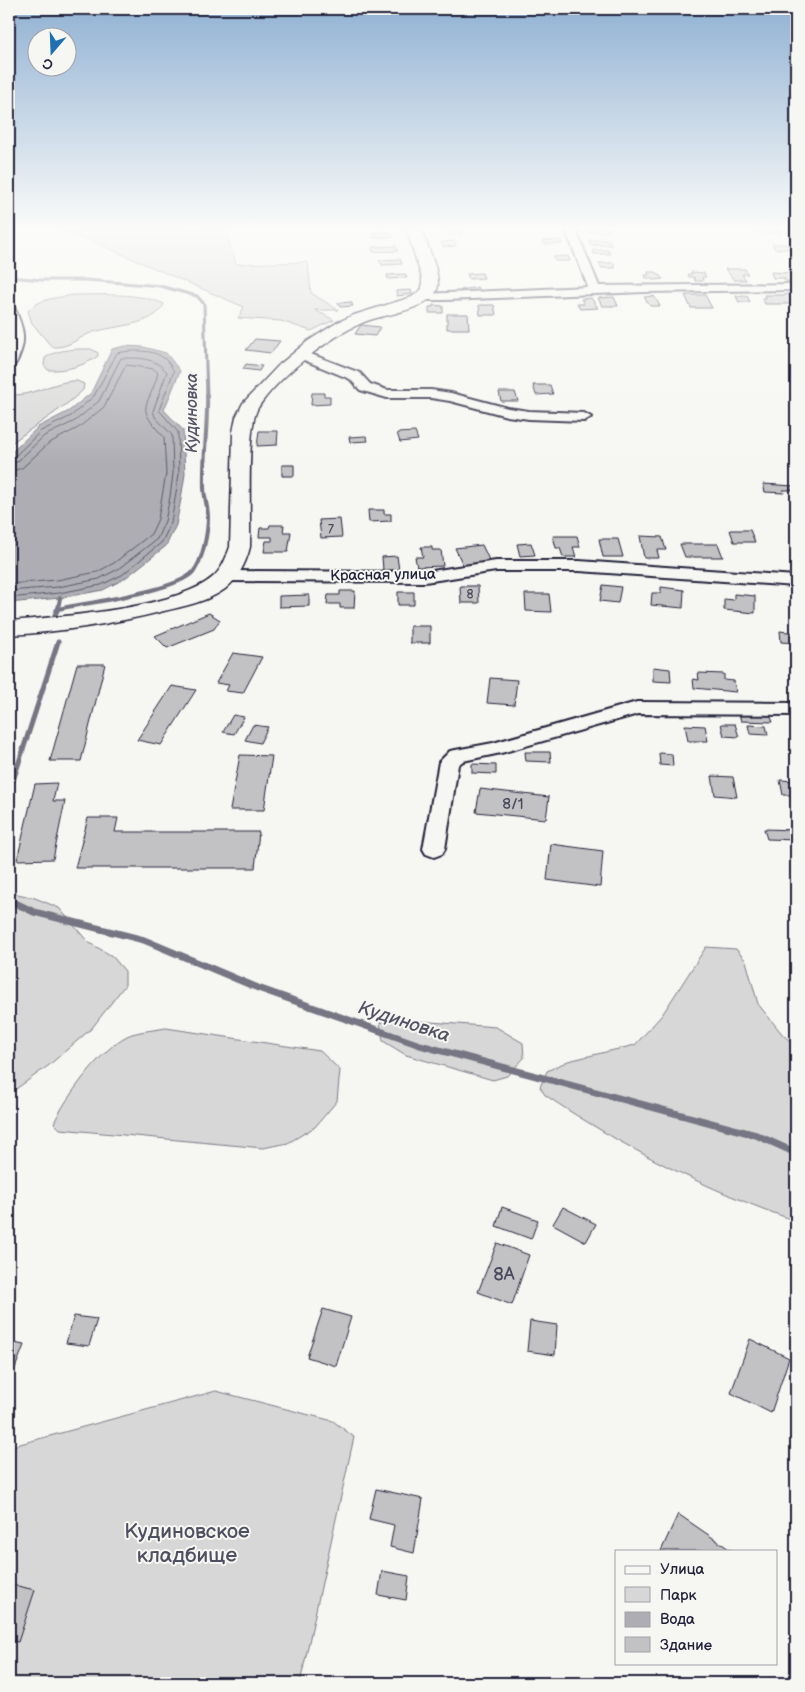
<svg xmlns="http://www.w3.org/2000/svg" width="805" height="1692" viewBox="0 0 805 1692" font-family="'Balsamiq Sans',sans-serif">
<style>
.green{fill:#d7d7d7;stroke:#7c7c89}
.water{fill:#adadb3;stroke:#757583}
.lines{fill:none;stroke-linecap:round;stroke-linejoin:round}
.shore{stroke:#5a5a6b;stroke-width:1}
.stream-far3{stroke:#757583;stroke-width:3}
.stream-far2{stroke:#757583;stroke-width:4}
.stream-far1{stroke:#757583;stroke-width:5}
.stream{stroke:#757583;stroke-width:7}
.building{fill:#c2c2c4;stroke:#22223b}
.street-casing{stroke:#22223b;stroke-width:4}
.secondary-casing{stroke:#22223b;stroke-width:3}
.street{fill:#f6f6f2;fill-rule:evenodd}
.secondary{fill:#f6f6f2;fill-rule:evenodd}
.labels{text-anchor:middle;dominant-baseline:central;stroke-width:4;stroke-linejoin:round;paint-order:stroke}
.far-number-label{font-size:12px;fill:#4a4a5d}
.far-street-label{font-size:15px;fill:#22223b;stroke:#f6f6f2}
.number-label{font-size:15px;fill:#4a4a5d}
.far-water-label{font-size:16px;font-style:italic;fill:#535365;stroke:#f6f6f2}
.near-number-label{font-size:18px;fill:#4a4a5d}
.water-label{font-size:19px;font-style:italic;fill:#535365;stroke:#f6f6f2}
.near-park-label{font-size:21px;fill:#4f4f62;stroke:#f6f6f2}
</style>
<rect width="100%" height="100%" fill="#f6f6f2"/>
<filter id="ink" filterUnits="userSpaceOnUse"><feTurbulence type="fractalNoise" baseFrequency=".02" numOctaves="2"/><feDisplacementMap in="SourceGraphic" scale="10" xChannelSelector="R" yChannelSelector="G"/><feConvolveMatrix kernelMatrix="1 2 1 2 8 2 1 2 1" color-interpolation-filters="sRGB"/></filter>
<g filter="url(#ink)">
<path class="green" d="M54 228H225L236 264 308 262 311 293 338 310H315L334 320 311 331 281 321 238 318 244 307 94 242Z
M74 295C104 295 136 292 164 304 154 328 108 325 88 334 75 340 68 348 52 347L32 323 28 311C39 298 57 298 74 295Z
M78 349H91L98 353V356C85 366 64 371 48 370L44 365 45 358C55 351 66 350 78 349Z
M71 381H77L84 384 83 390C61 411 33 426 9 445V395C33 396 48 384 71 381Z
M9 892 35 898 59 908 88 942 112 956 125 971V985L92 1028 48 1066 9 1094Z
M706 947 736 949 746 961 758 1004 783 1035 796 1046V1221C707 1190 624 1148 545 1095L540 1087 547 1071 568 1061 635 1045 662 1015Z
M391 1019 496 1027 523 1043 524 1058 507 1076 493 1080 406 1055 383 1041 380 1023Z
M166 1028 320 1051 340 1070 337 1101 315 1127 288 1143 263 1148 60 1129 54 1123C65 1098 106 1042 132 1034 142 1031 155 1030 166 1028Z
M216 1391 333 1421 354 1437 300 1683H9V1447Z"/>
<path class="water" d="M125 346 143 347 166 353 180 371 164 410 183 430 185 474 181 499 176 525 166 546 124 579 103 590 60 598 9 603V455L38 427 69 411 91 393 112 349Z"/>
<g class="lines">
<path class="shore" d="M9 458 14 457 41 431 71 416 94 396 117 353C130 350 153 349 164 358 168 361 171 367 174 371L159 410 178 432 179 474 171 523 162 542 122 575 101 585 59 593 9 598
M9 464 17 462 44 436 75 421 99 401 121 358C140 358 154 357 167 372L153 411 155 417 172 435 173 474 170 497 165 521 157 539 118 569 99 579 58 587 9 591
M9 472 22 468 49 443 78 428 104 407 126 365 154 369 158 373C149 409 133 404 164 437L166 474 158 519 151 534 114 563 97 572 57 580 9 584"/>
<path class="stream-far3" d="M9 277 43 280H87L160 286 197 296 204 304 207 397"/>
<path class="stream-far2" d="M58 609 60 598
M57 611 58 609C85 603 177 591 193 572 203 561 208 531 208 517 208 507 204 497 204 487 203 456 208 426 207 395"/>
<path class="stream-far1" d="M55 615 57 610
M9 793 58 642"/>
<path class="stream" d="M9 900 34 912 144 940 258 988 420 1045 756 1135 796 1153"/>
</g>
<path class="building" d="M445 228H458L462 234 450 235Z
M586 228H607L608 232H587Z
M754 229 779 230 781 233H755Z
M372 232H391L393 237 374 238Z
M560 240 562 244H544L542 241Z
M589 240H609L611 245H591Z
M454 241 456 246 443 247 441 242Z
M772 244H787L791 249H775Z
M396 246 398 251 373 252 372 247Z
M593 250H608L610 254H594Z
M568 256 570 261H555L553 257Z
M400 259 402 264 382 265 379 260Z
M599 263H614L615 268H601Z
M725 269H745L748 274H742L746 280H734Z
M648 272H656L663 279 652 280 651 278H646L645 275H649Z
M691 272 704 273 706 277H702L703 281H695L694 277H689L688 274H692Z
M771 272 791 273 792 275H796V278H793L794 282 785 281 784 278H773Z
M482 273 484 278 469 279 467 274Z
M405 274 407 278 388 279 387 275Z
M478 287 481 292 463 294 461 290Z
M411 290 412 294 397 296 396 291Z
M786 294H796V304H765L762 298H766L764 295H786Z
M685 295H705L712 308H691Z
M654 296 660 306H650L644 297Z
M736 296H747L750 302H739Z
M614 297 618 306H602L598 298Z
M591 298 598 308 580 309 577 304H584L581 299Z
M351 302 353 306 340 307 338 303Z
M433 305 443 306V313H429V307H433Z
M479 305H494L496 315H480Z
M447 314H468L469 329H447Z
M361 325 380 327 375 336 355 334Z
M255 339 280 341 271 353 246 350Z
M246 364 262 366 259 371 243 369Z
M533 385H550L553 394 536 395Z
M499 392H515L518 401H501Z
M312 393H324V396H330V404L311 405Z
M259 431H278L277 445 257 446Z
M415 432 418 440 400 442 397 433Z
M366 436 368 441 350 442 349 437Z
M282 465H294V476H282Z
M763 484 794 486 796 490H783L784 493 765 492Z
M368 510H384V514H391V521L369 522Z
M340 519 342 537 321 538 319 520Z
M270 525H284L283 532H291L288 552H264L266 541H272V537H259L260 528H269Z
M730 530H750L755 542H734Z
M553 536H577L580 547H573L576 557H563L560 548H556Z
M640 536 662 537 666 550H657L659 558H644Z
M599 539H618L623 557H603Z
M531 543 535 555 520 556 517 544Z
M680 544H718L723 557H685Z
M482 545 490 562 463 565 455 548Z
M421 547H432V550H441L443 566 417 567 415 557H423Z
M397 556 399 570H383L382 557Z
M603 585 621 587 618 603 600 601Z
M460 586H478L479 603H461Z
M661 587 684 590 683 608 651 605 652 593H661Z
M340 591H355L354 608H340V604H327L328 595H340Z
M398 592H414V605H398Z
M525 594H549L551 612 526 611Z
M734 594 755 596V613L724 610V599L734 600Z
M309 595V606L279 607V596Z
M209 613 220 620 214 629 167 648 155 636Z
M410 626H430V643H410Z
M780 631 796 633V643L781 642Z
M233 653 262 657 243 693 226 691 229 685 216 683Z
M77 664H105L81 761H50Z
M653 667 670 669 671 682 653 681Z
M698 673 724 674V680L734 681 736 692 694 688 693 679 699 680Z
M490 678 517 680 514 705 487 703Z
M172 686 196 690 161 745 137 740Z
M739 714 770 715 773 722 741 721Z
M233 715 244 717 234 734 223 732Z
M791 717H796V738Z
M721 724H735L739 737 724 736Z
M253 725 268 727 260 743 245 740Z
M685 725 705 726 708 741H688Z
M748 725 766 726 768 735 750 734Z
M525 752H550L551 762 526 761Z
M659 753 672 754 673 766 660 765Z
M240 755 272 756 264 810H230Z
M472 764 496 765V774L472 773Z
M712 776 733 777 737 797 715 795Z
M780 780 796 781V795H783Z
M57 783 53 801H65L53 859 17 860 35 784Z
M480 789 549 797 546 819 476 812Z
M88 818H118L115 832H259L255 868H75Z
M764 829 796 830V840L767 839Z
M551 844 603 851 600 887 547 880Z
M502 1207 538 1220 531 1239 496 1226Z
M563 1207 596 1224 586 1242 553 1224Z
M497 1243 529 1255 512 1305 478 1292Z
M323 1309 351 1317 336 1366 307 1357Z
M74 1316 97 1319 89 1346 66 1343Z
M530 1321 557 1325 555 1355 527 1351Z
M750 1339 789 1358 771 1413 731 1393Z
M9 1342 24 1345 9 1384Z
M376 1489 423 1499 414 1553 390 1547 394 1525 369 1519Z
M678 1514 732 1551H661Z
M382 1571 409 1576 406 1600 378 1595Z
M9 1584 35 1590 18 1642 9 1640Z"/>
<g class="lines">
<g class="street-casing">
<path id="street" d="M565 228H575L599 286 796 284V290L645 292 445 300H423L417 297 423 294 588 287Z
M9 305 15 309C22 326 27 338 19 356 17 362 15 366 9 368 8 358 11 349 12 339 12 328 8 317 9 305Z
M303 351 360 373 370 384 387 390H431L451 393 508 408 529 411 584 413 591 417 584 421 529 419 507 416 450 401 431 398H387L360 390 350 379 299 358 297 355Z
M496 561H579L796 576V586L579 571H496L425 582 226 581 220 580 218 576 220 572 226 571 425 572Z
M637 702 796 703V715L638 714 501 753 463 761 458 765 445 849 442 854 434 857 426 854 423 849 439 762 450 751 493 743Z"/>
</g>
<g class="secondary-casing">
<path id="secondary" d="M406 228H420C426 242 442 276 437 290 429 308 390 314 373 319 338 329 277 377 258 408 246 427 251 520 250 547 246 563 238 579 225 589 207 602 185 606 164 611 113 624 61 632 9 635V621C58 617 176 609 213 577 222 569 226 558 230 547L233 432 236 417 243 403 279 365 308 341 338 322 354 315 412 297 422 289V278Z"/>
</g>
<use href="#street" class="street"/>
<use href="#secondary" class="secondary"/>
</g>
</g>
<linearGradient id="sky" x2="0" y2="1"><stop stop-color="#90b1d3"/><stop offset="0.49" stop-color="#fbfbf9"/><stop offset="1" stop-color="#fbfbf9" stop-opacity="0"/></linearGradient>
<rect width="805" height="465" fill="url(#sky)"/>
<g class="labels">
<g class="far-number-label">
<text x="331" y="529">7</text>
<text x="470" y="594">8</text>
</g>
<g class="far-street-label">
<text transform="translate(383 575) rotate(-1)">Красная улица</text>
</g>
<g class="number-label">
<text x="513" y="804">8/1</text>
</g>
<g class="far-water-label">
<text transform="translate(192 413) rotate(-90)">Кудиновка</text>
</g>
<g class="near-number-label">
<text x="504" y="1274">8А</text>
</g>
<g class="water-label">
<text transform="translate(404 1022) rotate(18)">Кудиновка</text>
</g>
<g class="near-park-label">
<text x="187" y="1531">Кудиновское<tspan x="187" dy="24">кладбище</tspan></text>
</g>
</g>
<rect width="805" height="1692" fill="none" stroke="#f6f6f2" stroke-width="30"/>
<rect x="15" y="15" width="775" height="1662" fill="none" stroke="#22223b" stroke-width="2" filter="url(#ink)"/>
<rect x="615" y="1550" width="162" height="115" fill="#f6f6f2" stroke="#a1a1a9"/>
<rect x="625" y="1566" width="25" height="8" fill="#f6f6f2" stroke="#a1a1a9"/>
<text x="660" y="1574" font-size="15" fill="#22223b">Улица</text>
<rect x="625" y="1587" width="25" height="15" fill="#d7d7d7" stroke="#a1a1a9"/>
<text x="660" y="1600" font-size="15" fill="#22223b">Парк</text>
<rect x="625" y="1612" width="25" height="15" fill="#adadb3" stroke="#a1a1a9"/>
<text x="660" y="1624" font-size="15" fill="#22223b">Вода</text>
<rect x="625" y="1637" width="25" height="15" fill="#c2c2c4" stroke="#a1a1a9"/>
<text x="660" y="1650" font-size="15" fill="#22223b">Здание</text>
<g transform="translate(52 52) rotate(199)"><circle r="24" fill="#f6f6f2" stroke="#a1a1a9"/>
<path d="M0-4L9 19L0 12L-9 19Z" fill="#1f6fb2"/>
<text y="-8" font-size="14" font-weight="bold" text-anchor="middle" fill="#22223b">С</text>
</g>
</svg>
